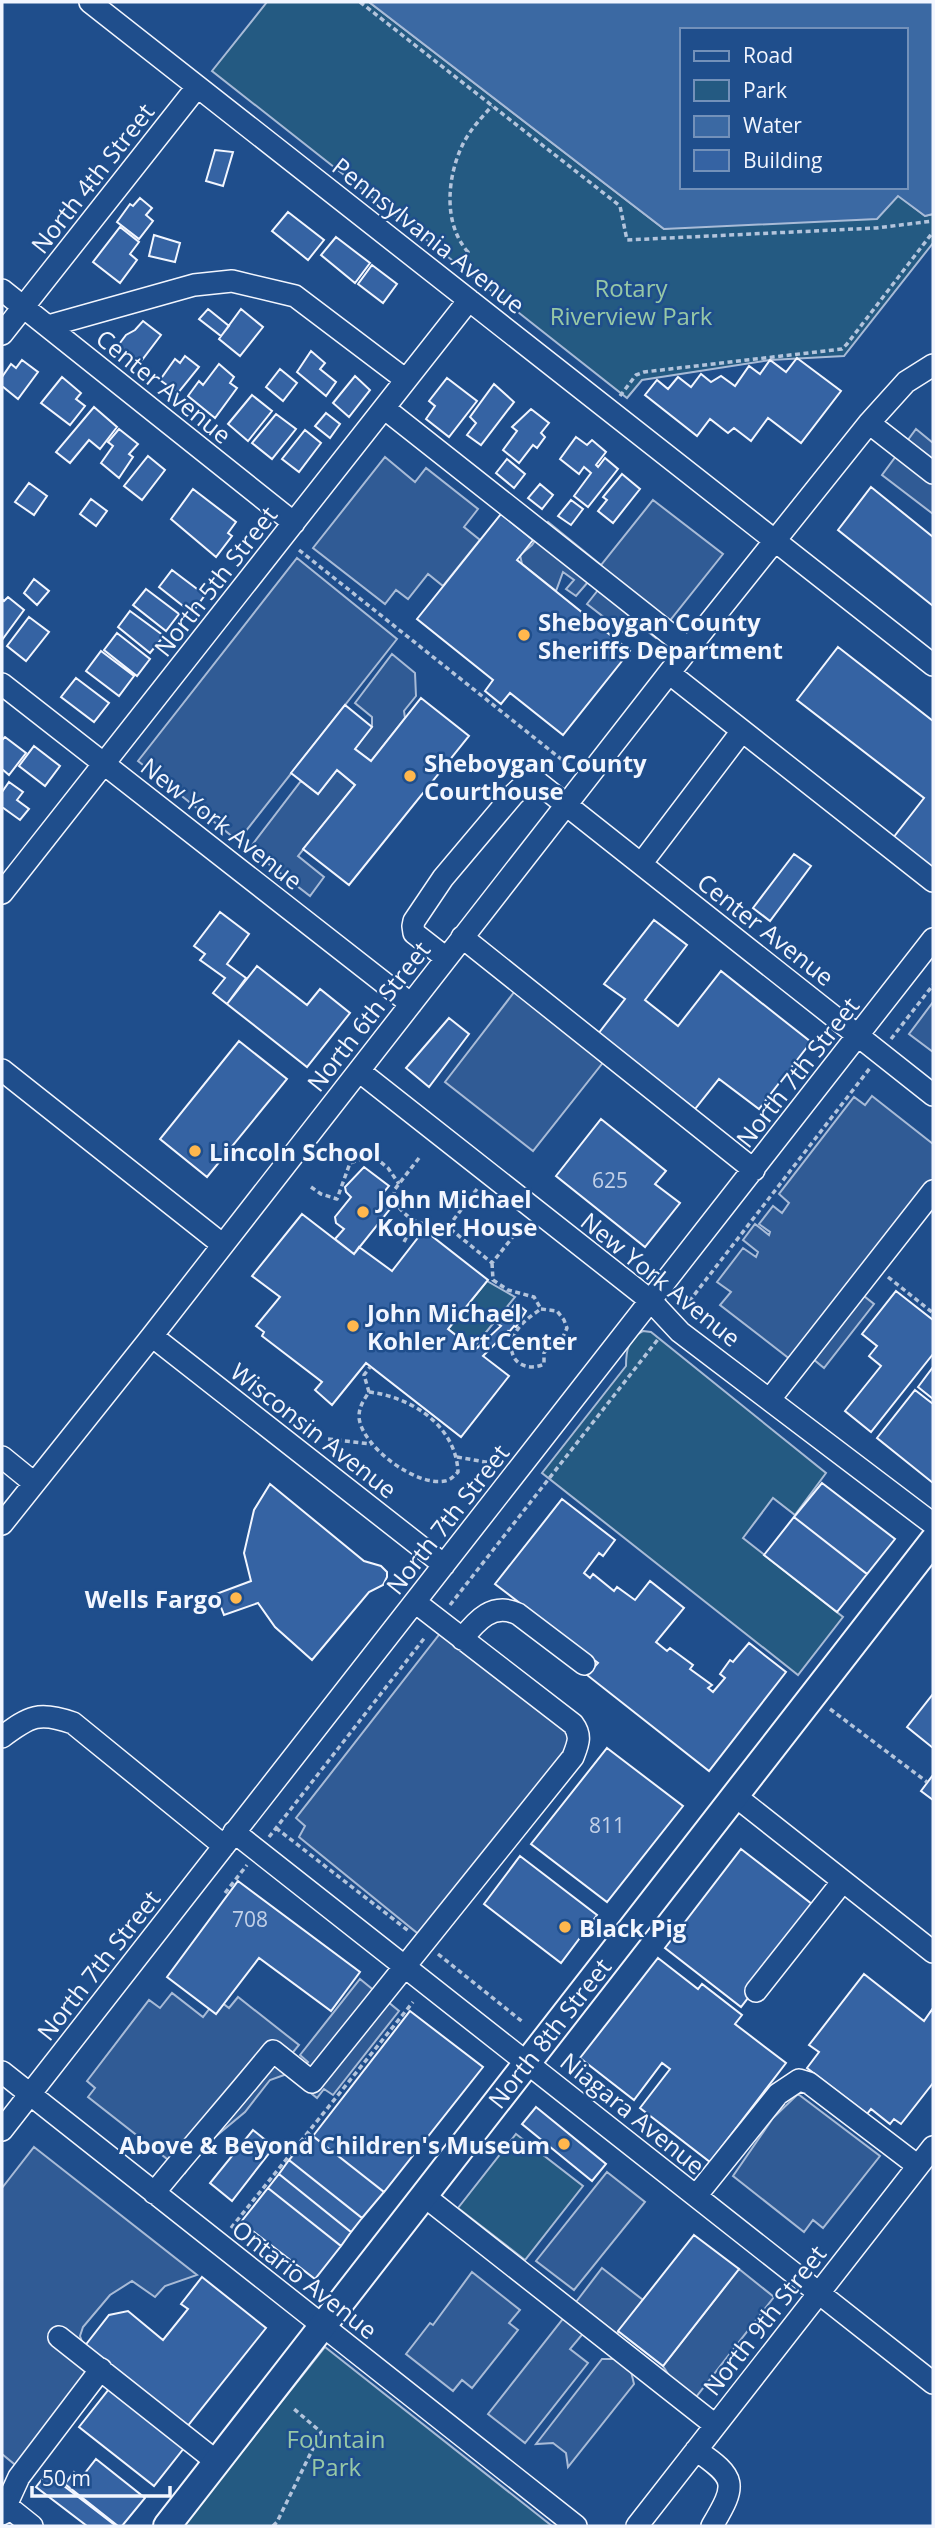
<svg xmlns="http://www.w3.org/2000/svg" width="935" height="2528" viewBox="0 0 935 2528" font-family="'Open Sans',sans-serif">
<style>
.green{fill:#245a82;stroke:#a8bbd7;stroke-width:2}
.parking{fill:#305b95;stroke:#a8bbd7;stroke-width:2}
.water{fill:#3b69a3;stroke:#a8bbd7;stroke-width:2;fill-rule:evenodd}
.building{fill:#3563a3;stroke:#f2f6ff;stroke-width:2}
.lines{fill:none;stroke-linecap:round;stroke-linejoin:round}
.minor-casing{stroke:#f2f6ff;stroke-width:24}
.major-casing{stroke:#f2f6ff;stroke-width:30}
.path{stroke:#b3c4dc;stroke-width:3.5;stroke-dasharray:5 3.5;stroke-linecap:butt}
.minor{stroke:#1f4e8c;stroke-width:21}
.major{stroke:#1f4e8c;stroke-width:26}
.poi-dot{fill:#ffb74d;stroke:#1f4e8c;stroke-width:2.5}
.labels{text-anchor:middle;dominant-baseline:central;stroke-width:5;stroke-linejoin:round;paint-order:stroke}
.number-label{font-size:21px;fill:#c3d1e8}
.street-label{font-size:24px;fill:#f2f6ff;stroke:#1f4e8c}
.park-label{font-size:24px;fill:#97c8a6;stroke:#1f4e8c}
.poi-label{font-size:24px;font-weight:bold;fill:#f2f6ff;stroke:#1f4e8c;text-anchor:start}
</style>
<rect width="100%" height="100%" fill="#1f4e8c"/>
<path class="green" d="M267 2H369L664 229 898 195 925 216 933 214V243L844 356 770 360 642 380 627 398 212 71Z
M487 1281 515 1297 473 1348 448 1329Z
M643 1331 651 1332 826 1473 795 1515 773 1498 743 1538 843 1617 798 1675 542 1473 626 1366C626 1351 628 1338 643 1331Z
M516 2134 583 2186 525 2260 458 2208Z
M325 2347 552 2526H183Z"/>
<path class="parking" d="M916 429 933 443V514L882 475Z
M385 457 415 482 426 468 478 509 464 527 480 540 443 586 428 574 408 599 396 590 385 604 313 548Z
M653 500 723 554 656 638 637 623 627 635 587 604 598 590 588 582 576 596 566 589 574 580 563 572 556 591 522 564 520 555 532 545 548 522 601 565Z
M297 558 397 639 238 841 138 761Z
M392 654 415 673 416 696 404 711 405 718 371 761 355 749 372 726V717L355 703Z
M337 770 355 785 298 856 324 877 310 896 249 849 301 781 318 794Z
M515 991 605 1060 533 1151 445 1082Z
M933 1002V1052L909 1034Z
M872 1096 933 1144V1207L864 1296 874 1304 824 1368 813 1359 804 1370 720 1305 731 1292 717 1282 743 1248 756 1257 758 1252 743 1240 755 1224 769 1235 770 1232 759 1224 773 1206 782 1213 789 1203 779 1194 854 1097 865 1105Z
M449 1622 579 1732 427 1941 299 1837 305 1826 296 1818Z
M360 1979 399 2011 333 2095 324 2089 317 2098 287 2074 270 2080 245 2112 203 2147 185 2173 88 2097 95 2088 87 2081 149 2000 160 2008 172 1993 203 2017 217 1999 229 2008 238 1997 299 2045 289 2057 303 2068 308 2062 300 2055Z
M798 2094 880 2156 823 2228 813 2220 804 2232 733 2176 773 2118Z
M34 2147 197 2275 165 2286 155 2297 132 2281 110 2295 83 2327 80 2336 84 2347 114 2371 30 2477 2 2454V2188Z
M607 2172 645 2202 574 2290 536 2261Z
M602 2268 643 2300 617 2334 576 2302Z
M739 2269 774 2297 696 2397 670 2377 663 2366Z
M472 2272 520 2310 509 2323 518 2330 472 2388 462 2380 453 2391 406 2354 430 2323 433 2325Z
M566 2315 586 2330 570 2349 588 2363 525 2443 488 2414Z
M602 2359H619L630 2367 634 2384 568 2467 566 2453 553 2443 536 2444Z"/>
<path class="water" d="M369 2H933V214L925 216 898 196 877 219 664 229ZM681 30H905V187H681Z"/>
<path class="building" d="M215 150 233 152 223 186 206 181Z
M140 198 152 208 146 215 153 221 139 239 117 222 130 204 133 206Z
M288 212 324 240 308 260 272 231Z
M120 227 139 242 130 254 137 260 120 283 93 262Z
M154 235 180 243 175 262 149 256Z
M336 237 370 263 355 283 321 255Z
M372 265 397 284 383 303 358 284Z
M208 309 229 326 221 336 199 319Z
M241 309 263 327 240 356 219 339Z
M143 321 161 335 139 364 117 347 126 335 135 330Z
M311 351 325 363 320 369 336 382 326 396 297 372Z
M185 356 199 367 178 393 160 380 175 359 180 363Z
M797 358 841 391 801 443 768 418 751 441 734 428 728 433 710 419 697 436 645 395 657 380 668 389 678 377 691 387 701 374 711 382 721 376 735 386 749 366 760 374 770 360 786 372Z
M22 360 38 372 18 399 2 386V377L11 364 16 368Z
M219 364 234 377 230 383 237 388 215 418 188 396 199 381 203 385Z
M280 369 297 383 283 401 266 387Z
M355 376 370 390 349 417 333 403Z
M62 377 81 393 76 399 85 406 70 425 41 403Z
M447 378 477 401 449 437 426 419 435 406 429 401Z
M494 384 514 402 481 445 467 435 476 423 470 417Z
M252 395 272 411 248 441 228 424Z
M94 407 117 427 100 449 89 440 70 463 56 452Z
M531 409 549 423 541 433 545 437 537 448 533 445 519 463 503 450 517 431 512 427Z
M326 413 340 424 330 438 315 426Z
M276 414 296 429 272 459 252 443Z
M119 429 138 444 129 454 133 457 119 478 101 463 113 446 108 442Z
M305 430 321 443 299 472 282 459Z
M576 437 587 445 592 440 606 452 596 465 598 467 605 458 618 469 588 507 574 496 591 473 584 467 579 474 560 459Z
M148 456 165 470 142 500 124 486Z
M507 459 525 474 514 488 496 473Z
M622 474 640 489 613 523 598 511 607 500 603 497Z
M29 483 47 496 34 515 15 502Z
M540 484 553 495 542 509 528 498Z
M871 487 933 537V606L838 530Z
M193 489 236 522 228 533 232 536 216 557 171 519Z
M91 499 107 511 96 526 80 514Z
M571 500 583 509 571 525 558 516Z
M501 514 533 540 517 560 630 651 563 735 510 693 501 704 485 691 493 680 417 619Z
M172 570 205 595 192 613 159 587Z
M34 579 49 591 37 605 24 593Z
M146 589 179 614 166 631 133 605Z
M8 597 24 610 2 640V599L4 601Z
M130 611 164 636 150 653 118 627Z
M29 617 49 632 26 661 7 646Z
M117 633 150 659 137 676 104 650Z
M838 647 933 721V868L893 838 924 798 797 700Z
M101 651 134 676 119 696 86 671Z
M76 678 109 703 94 722 61 697Z
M421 698 469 736 349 885 303 849 355 785 337 770 318 794 291 773 345 705 372 727 355 749 371 761Z
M5 737 26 753 9 775 2 769V740Z
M34 746 60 766 45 786 19 766Z
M9 782 23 792 17 800 29 809 20 820 2 807V792Z
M794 854 811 866 770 921 753 908Z
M220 912 249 934 227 964 246 978 227 1004 213 993 225 978 200 960 205 954 194 946Z
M654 920 687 945 645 1000 678 1026 721 971 811 1042 759 1109 719 1079 695 1109 598 1034 625 999 604 984Z
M257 966 307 1005 320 989 350 1013 307 1067 227 1004Z
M449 1018 469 1034 429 1087 406 1068Z
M239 1041 287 1079 207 1177 160 1139Z
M601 1119 666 1171 655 1184 680 1203 645 1247 556 1176Z
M364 1167 389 1186 379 1198 391 1208 354 1254 335 1239 344 1229 336 1223 335 1217 351 1197 346 1192 345 1187Z
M302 1214 354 1254 359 1247 392 1271 424 1230 488 1280 448 1329 475 1350 501 1326 498 1324 508 1307 511 1309 516 1303 526 1311 516 1327 514 1326 509 1332 508 1331 483 1356 509 1376 461 1437 366 1363 332 1405 315 1390 322 1382 262 1336 264 1332 256 1326 280 1297 252 1276Z
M896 1291 933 1320V1354L871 1432 845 1411 881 1366 869 1356 877 1346 862 1334Z
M933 1367V1399L918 1387Z
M915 1390 933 1404V1483L877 1438Z
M822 1483 895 1539 867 1574 794 1517Z
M270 1484 364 1561 381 1566 387 1572V1577L383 1585 369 1592 312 1660 275 1627 258 1603 224 1615 216 1594 251 1581 244 1553 254 1510Z
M562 1499 615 1540 603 1556 599 1553 584 1573 590 1578 593 1574 614 1591 617 1587 635 1600 650 1581 684 1608 656 1642 667 1651 670 1648 693 1665 690 1669 712 1685 708 1688 713 1692 725 1678 720 1674 730 1660 733 1662 749 1643 786 1672 709 1771 587 1675 598 1663 495 1584Z
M794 1517 867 1574 837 1612 764 1555Z
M933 1694V1748L907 1727Z
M607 1748 683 1806 607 1902 531 1844Z
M933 1775V1800L921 1791Z
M741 1849 817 1908 741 2007 665 1948Z
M520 1856 597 1915 561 1963 484 1904Z
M238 1881 360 1972 331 2011 259 1958 216 2014 167 1977Z
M658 1958 698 1989 702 1984 742 2015 735 2024 786 2063 710 2162 640 2108 670 2069 662 2063 634 2100 580 2058Z
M864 1974 924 2021 933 2008V2083L901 2124 894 2119 890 2124 871 2109 867 2114 807 2068 819 2052 809 2045Z
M410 2011 483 2067 384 2192 313 2136Z
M536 2107 606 2164 592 2181 522 2124Z
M253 2130 274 2147 232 2201 210 2183Z
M310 2134 384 2192 362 2218 289 2160Z
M289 2160 362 2218 351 2232 279 2174Z
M279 2174 351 2232 341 2246 268 2188Z
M268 2188 341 2246 315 2279 241 2222Z
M694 2235 739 2269 663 2366 618 2331Z
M202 2277 266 2328 186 2428 84 2347 109 2315 128 2311 163 2340 188 2309 181 2304Z
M113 2384 188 2443 154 2486 79 2427Z
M96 2459 145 2498 122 2526H118L65 2484 74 2472 81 2478Z
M47 2473 116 2526H87L36 2487Z"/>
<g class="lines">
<g class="minor-casing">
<path id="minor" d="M90 2 933 665
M2 290 294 523
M48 326 194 285 232 281 295 296 406 380
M2 334 197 87
M384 408 689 649
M869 423 933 473
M669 673 933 881
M2 684 411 1004
M641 864 742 731
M2 893 469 300
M462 937 754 1170
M446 958 414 933 413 926 414 921 443 878 513 795 525 784 536 781 933 1095
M2 1070 223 1245
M359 1071 651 1301 680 1332 933 1524
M152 1336 444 1565
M770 1399 933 1191
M2 1457 34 1483
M2 1524 152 1336 669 673 869 423 906 382 933 365
M462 1639C477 1620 493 1602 518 1614L584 1664
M2 1737C30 1716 39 1711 73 1723L224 1846
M734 1795 933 1952
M234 1832 933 2383
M756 1991 843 1881
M2 2072 576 2526
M2 2130 933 939
M154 2193C193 2145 234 2099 273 2051L312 2082 573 1757C578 1744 582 1736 573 1724L415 1602
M423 2195 715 2425
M696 2196 778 2094 799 2080 809 2083 918 2166
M59 2337 217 2462
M696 2450C737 2478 737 2484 712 2526
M2 2502 32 2526
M2 2514 19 2477 101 2369
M637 2526 933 2147"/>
</g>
<g class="major-casing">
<path id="major" d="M167 2526 933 1541"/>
</g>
<path class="path" d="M360 2 620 206 627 240 876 228 933 221
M463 259 468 252C443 224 447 178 462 146 469 131 481 118 492 106
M620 396 636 375 644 372 842 349 847 344 933 232
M299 550 571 767
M891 1039 933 985
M419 1158 395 1189 393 1198C405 1221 424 1227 448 1227
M311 1187 321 1194 337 1199 350 1163 372 1155 388 1168 399 1184
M477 1189 448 1227 492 1263 524 1223
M404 1242 414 1222
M492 1263 493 1280 508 1290 534 1297 541 1309
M888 1277 933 1313
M684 1308 870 1068
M541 1309 557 1311 564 1320 567 1328 562 1339 554 1341 544 1353V1364C528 1372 508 1363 512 1342 515 1327 529 1317 541 1309Z
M369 1392C412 1397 456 1426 458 1472 454 1476 451 1480 445 1481 416 1487 361 1446 359 1417 359 1406 364 1400 369 1392Z
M369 1392 364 1375 370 1367
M328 1439 371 1444
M457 1457 491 1463
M450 1605 659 1338
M830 1709 927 1782
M276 1828 410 1932
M269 1837 426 1636
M225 1893 247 1865
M438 1954 524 2023
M231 2228 413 2002
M273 2526 277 2522 321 2432 294 2409"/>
<use href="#minor" class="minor"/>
<use href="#major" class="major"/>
</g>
<g class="poi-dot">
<circle cx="524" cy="635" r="7"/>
<circle cx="410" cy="776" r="7"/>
<circle cx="195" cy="1151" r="7"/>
<circle cx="363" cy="1212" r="7"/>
<circle cx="353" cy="1326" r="7"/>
<circle cx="236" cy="1598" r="7"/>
<circle cx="565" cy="1927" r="7"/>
<circle cx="564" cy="2144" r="7"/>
</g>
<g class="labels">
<g class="number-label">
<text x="610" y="1180">625</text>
<text x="607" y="1825">811</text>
<text x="250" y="1919">708</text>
</g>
<g class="street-label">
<text transform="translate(92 178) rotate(-52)">North 4th Street</text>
<text transform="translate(429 235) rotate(38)">Pennsylvania Avenue</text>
<text transform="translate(164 386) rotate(39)">Center Avenue</text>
<text transform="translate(215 581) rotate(-52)">North 5th Street</text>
<text transform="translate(222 823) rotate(38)">New York Avenue</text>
<text transform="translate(766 929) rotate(38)">Center Avenue</text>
<text transform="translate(368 1016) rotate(-52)">North 6th Street</text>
<text transform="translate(797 1072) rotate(-52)">North 7th Street</text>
<text transform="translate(661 1279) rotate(39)">New York Avenue</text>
<text transform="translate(314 1430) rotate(38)">Wisconsin Avenue</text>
<text transform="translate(447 1519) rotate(-52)">North 7th Street</text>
<text transform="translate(98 1965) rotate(-52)">North 7th Street</text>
<text transform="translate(549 2033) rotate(-52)">North 8th Street</text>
<text transform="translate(633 2113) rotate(39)">Niagara Avenue</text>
<text transform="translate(305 2279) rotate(38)">Ontario Avenue</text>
<text transform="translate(764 2320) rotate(-52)">North 9th Street</text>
</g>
<g class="park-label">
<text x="631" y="287">Rotary<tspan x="631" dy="28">Riverview Park</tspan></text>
<text x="336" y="2438">Fountain<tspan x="336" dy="28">Park</tspan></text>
</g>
<g class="poi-label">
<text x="538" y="621">Sheboygan County<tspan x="538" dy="28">Sheriffs Department</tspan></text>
<text x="424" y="762">Sheboygan County<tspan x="424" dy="28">Courthouse</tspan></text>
<text x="209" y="1151">Lincoln School</text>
<text x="377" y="1198">John Michael<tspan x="377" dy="28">Kohler House</tspan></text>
<text x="367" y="1312">John Michael<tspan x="367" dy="28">Kohler Art Center</tspan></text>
<text x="222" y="1598" text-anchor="end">Wells Fargo</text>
<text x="579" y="1927">Black Pig</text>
<text x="550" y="2144" text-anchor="end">Above &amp; Beyond Children's Museum</text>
</g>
</g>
<rect width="935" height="2528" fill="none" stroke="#f2f6ff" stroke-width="7"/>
<rect x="680" y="28" width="228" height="161" fill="#1f4e8c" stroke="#7391ba" stroke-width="2"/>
<rect x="694" y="51" width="35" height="10" fill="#1f4e8c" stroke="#7391ba" stroke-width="2"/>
<text x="743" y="63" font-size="21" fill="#f2f6ff">Road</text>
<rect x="694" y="80" width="35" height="21" fill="#245a82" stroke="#7391ba" stroke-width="2"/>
<text x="743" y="98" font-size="21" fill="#f2f6ff">Park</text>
<rect x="694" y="116" width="35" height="21" fill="#3b69a3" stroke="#7391ba" stroke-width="2"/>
<text x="743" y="133" font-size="21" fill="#f2f6ff">Water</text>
<rect x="694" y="150" width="35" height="21" fill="#3563a3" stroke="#7391ba" stroke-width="2"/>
<text x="743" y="168" font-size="21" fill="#f2f6ff">Building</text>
<path d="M32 2486v10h138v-10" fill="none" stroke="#f2f6ff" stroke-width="3.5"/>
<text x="42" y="2486" font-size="21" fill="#f2f6ff" stroke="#1f4e8c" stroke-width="5" paint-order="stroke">50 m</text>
</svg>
